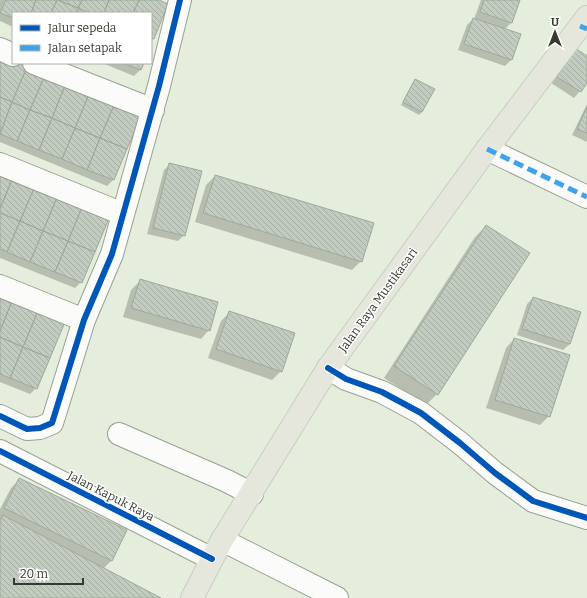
<svg xmlns="http://www.w3.org/2000/svg" width="587" height="598" viewBox="0 0 587 598" font-family="Bitter,serif">
<style>
.shadow{fill:#0003}
.building{fill:url(#building-back-hatch);stroke:#9ea89b}
.lines{fill:none;stroke-linecap:round;stroke-linejoin:round}
.minor-casing{stroke:#99a092;stroke-width:24}
.major-casing{stroke:#c9cdc4;stroke-width:24}
.minor{stroke:#fbfcfa;stroke-width:22}
.major{stroke:#e6e7dc;stroke-width:22}
.quiet{stroke:#3ea3eb;stroke-width:5;stroke-dasharray:10 5;stroke-linecap:butt}
.cycleway-casing{stroke:#fff;stroke-width:8}
.cycleway{stroke:#0057b8;stroke-width:6}
.labels{text-anchor:middle;dominant-baseline:central;stroke-width:3;stroke-linejoin:round;paint-order:stroke}
.street-label{font-size:12px;fill:#343a2d;stroke:#fff}
</style>
<defs>
<pattern id="building-back-hatch" width="6" height="6" patternUnits="userSpaceOnUse"><rect width="6" height="6" fill="#c2cbbf"/><path d="M-1 5l2 2M0 0l6 6M5-1l2 2" fill="none" stroke="#a7afa4"/></pattern>
</defs>
<rect width="100%" height="100%" fill="#e5eedc"/>
<path class="shadow" d="M0 0H156L167 4 151 43V13H13V27L0 21Z
M481 0H519L511 23 504 30 520 35 511 60 505 66 458 50 467 25 473 19H474Z
M569 55 587 57V81L580 91 574 98 551 83Z
M0 57 140 114 113 180 107 186 0 142Z
M102 63H143L140 70 134 76Z
M416 80 433 89 422 112 419 115 401 105 413 83Z
M587 104V142L572 135Z
M170 164 184 235 178 241 147 234 164 170Z
M0 173 81 282 75 288 0 258Z
M215 176 361 261 352 270 195 222 206 185Z
M486 226 437 394 426 405 384 378 475 237Z
M140 281 209 330 201 339 123 317 131 290Z
M0 297 36 388 30 394 0 382Z
M533 298 570 344 563 350 517 335 527 304Z
M230 312 281 371 272 380 208 358 221 321Z
M514 339 549 416 540 425 486 408 506 348Z
M20 479 126 531 111 561 103 569 159 598H0V509L11 488Z"/>
<path class="building" d="M6 0H36L31 13H13V18L0 13Z
M36 0H57L51 13H31Z
M57 0 78 8 76 13H51Z
M58 0H82L78 8Z
M82 0H109L104 13H90L78 8Z
M109 0H139L133 13H104Z
M139 0H159L168 4 154 39 151 38V13H133Z
M484 0H520L512 23 480 12Z
M473 18 521 34 512 60 464 44Z
M575 48 587 56V83L581 92 557 77Z
M0 59 17 63 27 67 12 102 0 97Z
M122 63H144L141 70Z
M27 67 45 75 30 110 12 102Z
M45 75 66 83 52 118 30 110Z
M415 79 435 89 422 112 403 102Z
M66 83 90 92 75 128 52 118Z
M90 92 115 103 100 138 75 128Z
M0 97 12 102 0 133Z
M12 102 30 110 17 141 0 134Z
M115 103 142 114 127 149 100 138Z
M587 107V133L577 129Z
M30 110 52 118 39 150 17 141Z
M52 118 75 128 62 159 39 150Z
M75 128 100 138 87 170 62 159Z
M100 138 127 149 114 180 87 170Z
M169 163 202 171 185 236 153 228Z
M0 171 13 177 0 209Z
M215 175 374 223 362 262 203 213Z
M13 177 35 186 20 221 0 213V209Z
M35 186 58 195 43 231 20 221Z
M58 195 83 205 68 241 43 231Z
M83 205 110 216 95 252 68 241Z
M0 213 20 221 7 252 0 249Z
M20 221 43 231 30 262 7 252Z
M486 225 530 253 438 395 394 366Z
M43 231 68 241 55 272 30 262Z
M68 241 95 252 82 283 55 272Z
M140 279 218 302 210 331 131 308Z
M0 296 12 301 0 331Z
M533 297 581 312 570 344 522 329Z
M12 301 38 311 23 347 0 337V331Z
M38 311 65 322 50 358 23 347Z
M229 311 295 333 282 372 216 349Z
M0 337 23 347 10 378 0 374Z
M514 338 570 355 550 417 495 400Z
M23 347 50 358 37 389 10 378Z
M19 478 127 530 112 561 4 508Z
M3 515 161 598H0V521Z"/>
<g class="lines">
<g class="minor-casing">
<path id="minor" d="M0 49 13 55
M34 63 153 110
M487 149 587 197
M0 164 123 214
M0 286 84 320
M328 368 346 379 382 392 421 413 460 443 495 473 533 501 587 518
M0 416 27 429 40 428 52 423 84 320 112 254 159 86 180 0
M119 434 227 481 252 494
M0 451 212 559
M222 540 337 598"/>
</g>
<g class="major-casing">
<path id="major" d="M192 598 222 540 328 368 487 149 587 17"/>
</g>
<use href="#minor" class="minor"/>
<use href="#major" class="major"/>
<path class="quiet" d="M580 26 587 29
M487 149 587 197"/>
<g class="cycleway-casing">
<path id="cycleway" d="M328 368 346 379 382 392 421 413 460 443 495 473 533 501 587 518
M0 416 27 429 40 428 52 423 84 320 112 254 159 86 180 0
M0 451 212 559"/>
</g>
<use href="#cycleway" class="cycleway"/>
</g>
<g class="labels">
<g class="street-label">
<text transform="translate(378 300) rotate(-54)">Jalan Raya Mustikasari</text>
<text transform="translate(111 496) rotate(27)">Jalan Kapuk Raya</text>
</g>
</g>
<rect x="12" y="12" width="140" height="52" fill="#ffffff" stroke="#aeb0ab"/>
<rect x="20" y="25" width="20" height="6" fill="#0057b8" stroke="#aeb0ab"/>
<text x="48" y="32" font-size="12" fill="#343a2d">Jalur sepeda</text>
<rect x="20" y="45" width="20" height="6" fill="#3ea3eb" stroke="#aeb0ab"/>
<text x="48" y="52" font-size="12" fill="#343a2d">Jalan setapak</text>
<g transform="translate(555 32)" stroke="#ffffff" stroke-width="3" paint-order="stroke">
<path d="M0-3L7 15L0 10L-7 15Z" fill="#343a2d"/>
<text y="-6" font-size="11" font-weight="bold" text-anchor="middle" fill="#343a2d">U</text>
</g>
<path d="M14 578v6h69v-6" fill="none" stroke="#343a2d" stroke-width="2"/>
<text x="20" y="578" font-size="12" fill="#343a2d" stroke="#ffffff" stroke-width="3" paint-order="stroke">20 m</text>
</svg>
